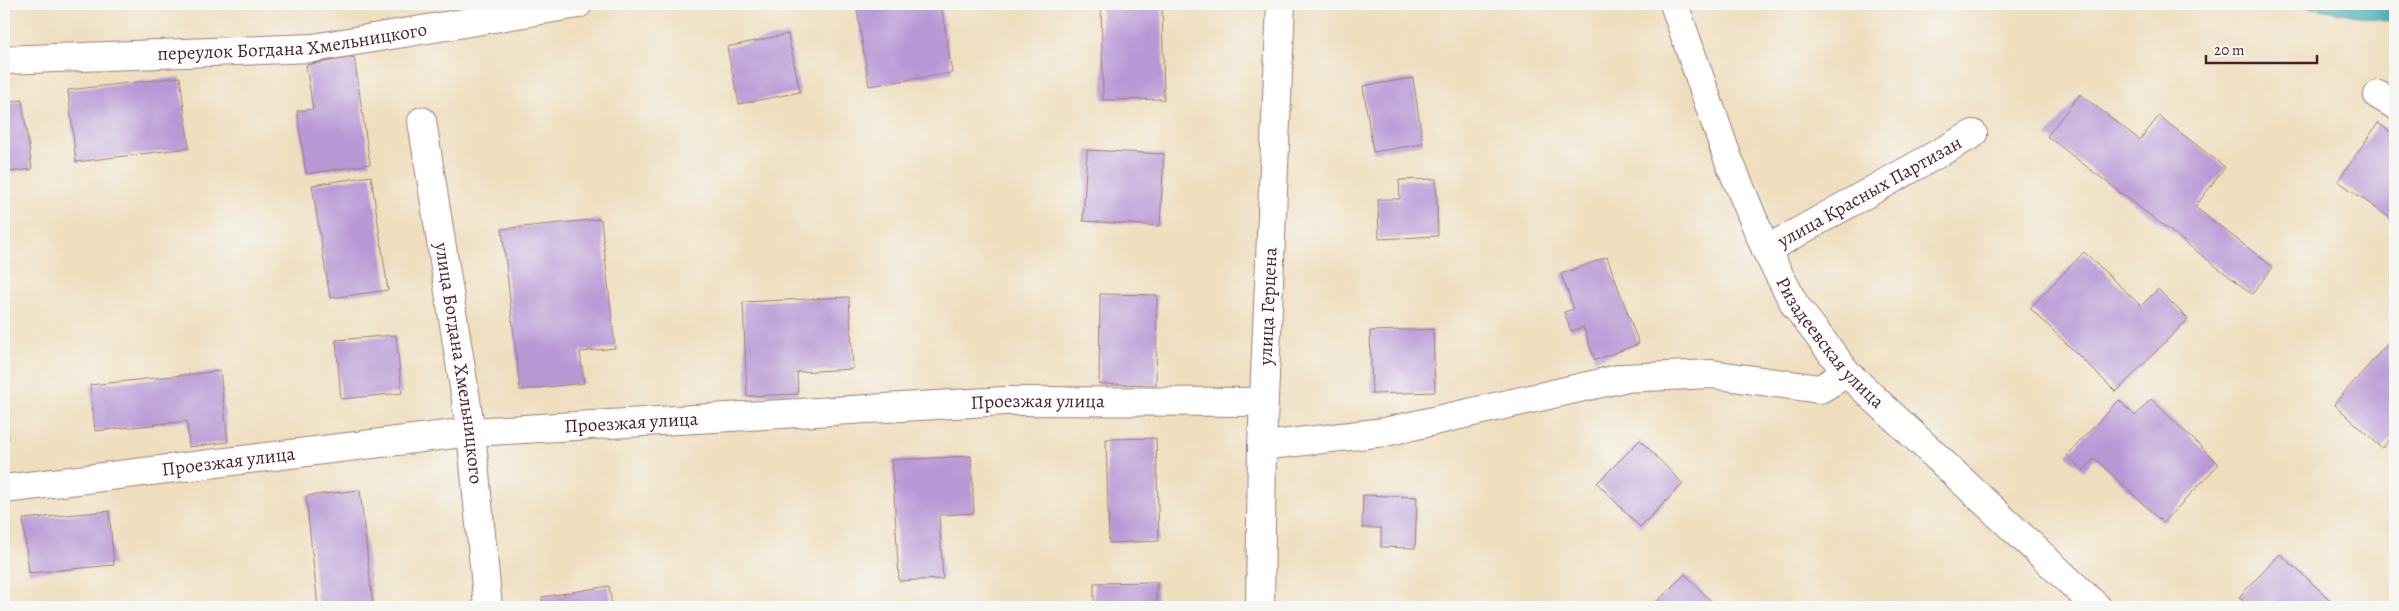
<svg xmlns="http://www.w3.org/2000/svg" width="2399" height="611" viewBox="0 0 2399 611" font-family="Alegreya,serif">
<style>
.water{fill:#3bacb6;stroke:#426670}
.building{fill:#b897d5}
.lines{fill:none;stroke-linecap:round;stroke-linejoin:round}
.minor-casing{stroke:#9c7e74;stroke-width:30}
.minor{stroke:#fff;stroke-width:28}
.labels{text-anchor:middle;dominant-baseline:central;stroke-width:4;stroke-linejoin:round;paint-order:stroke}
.street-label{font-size:19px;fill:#4a1f2b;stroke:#f6f6f2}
</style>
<rect width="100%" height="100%" fill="#f6f6f2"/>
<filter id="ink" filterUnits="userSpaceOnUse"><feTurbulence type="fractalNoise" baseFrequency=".02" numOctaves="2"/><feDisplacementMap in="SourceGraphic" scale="10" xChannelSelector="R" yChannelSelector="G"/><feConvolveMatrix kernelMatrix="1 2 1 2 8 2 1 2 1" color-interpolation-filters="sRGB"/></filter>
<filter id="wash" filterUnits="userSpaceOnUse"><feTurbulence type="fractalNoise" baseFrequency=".0096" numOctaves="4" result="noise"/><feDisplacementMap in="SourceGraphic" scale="20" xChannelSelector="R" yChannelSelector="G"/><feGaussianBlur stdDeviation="1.12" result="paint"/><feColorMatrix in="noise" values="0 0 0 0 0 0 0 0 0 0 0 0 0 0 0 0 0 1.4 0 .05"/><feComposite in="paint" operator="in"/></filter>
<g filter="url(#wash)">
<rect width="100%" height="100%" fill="#efdebe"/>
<path class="water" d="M2293 4H2395V23Z"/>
<g id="blocks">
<path class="building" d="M894 4H941L952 73 869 86 857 10Z
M1101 4H1162L1164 99 1103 100Z
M788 34 800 92 739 104 727 47Z
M354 57 370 164 306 174 297 111 313 109 306 65Z
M180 77 189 148 76 162 68 90Z
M1413 78 1423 144 1373 152 1363 86Z
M2080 94 2140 140 2159 116 2225 167 2195 207 2273 267 2252 294 2047 136Z
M22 100 32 169 4 173V103Z
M2378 123 2395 135 2394 221 2338 181Z
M1087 150 1164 154 1160 226 1083 221Z
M371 176 388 290 330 298 312 185Z
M1436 179 1438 236 1379 239 1378 199H1400L1399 180Z
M601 219 615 348 580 352 584 383 520 390 502 229Z
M2084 252 2141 306 2158 289 2188 319 2116 392 2030 308Z
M1607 257 1639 344 1595 360 1583 327 1571 331 1564 312 1574 309 1561 274Z
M1100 294 1157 295 1156 385 1099 384Z
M849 297 853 369 797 372 798 394 747 396 743 302Z
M1433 329 1435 392 1372 394 1370 331Z
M396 335 402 393 341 399 336 340Z
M2390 341 2395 345V434L2382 448 2334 404Z
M220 371 228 442 189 447 187 421 95 431 90 385Z
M2151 399 2219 464 2163 523 2095 458 2083 471 2067 455 2119 400 2135 416Z
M4 403 9 439 4 440Z
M1156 438 1159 541 1109 543 1106 439Z
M1640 440 1683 484 1640 527 1597 483Z
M971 456 974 513 939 515 943 579 899 581 892 460Z
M360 490 373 606 318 607 306 496Z
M1363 495 1417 497 1415 548 1381 547V528H1362Z
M109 511 114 565 29 573 23 519Z
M2280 554 2338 607H2250L2239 597Z
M1685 574 1717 607H1651Z
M1157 582 1156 607H1094V583Z
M609 586 612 607H543L542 597Z"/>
</g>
</g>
<g filter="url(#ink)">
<use href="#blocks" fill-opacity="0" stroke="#9c7e74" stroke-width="1"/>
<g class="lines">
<g class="minor-casing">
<g id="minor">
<path id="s1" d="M1674 4 1727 156 1766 250 1795 305 1847 373 2097 607"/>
<path id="s2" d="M4 60 313 48 578 4"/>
<path d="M2378 95 2395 105"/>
<path id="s3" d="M422 121 471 432 488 607"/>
<path id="s4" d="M1766 250 1973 134"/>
<path d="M1262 446 1385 432 1623 378 1711 374 1820 389 1847 373"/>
<path id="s5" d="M4 489 471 432 1005 401 1264 402"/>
<path id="s6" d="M1260 607 1262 446 1281 4"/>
</g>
</g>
<use href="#minor" class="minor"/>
</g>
</g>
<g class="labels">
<g class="street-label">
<text stroke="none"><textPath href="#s2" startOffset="289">переулок Богдана Хмельницкого</textPath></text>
<text stroke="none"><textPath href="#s4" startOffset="119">улица Красных Партизан</textPath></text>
<text stroke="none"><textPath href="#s6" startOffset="301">улица Герцена</textPath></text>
<text stroke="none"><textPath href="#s1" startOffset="376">Ризадеевская улица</textPath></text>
<text stroke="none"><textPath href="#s3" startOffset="245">улица Богдана Хмельницкого</textPath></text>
<text stroke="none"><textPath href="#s5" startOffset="1038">Проезжая улица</textPath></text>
<text stroke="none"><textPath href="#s5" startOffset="631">Проезжая улица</textPath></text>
<text stroke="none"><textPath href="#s5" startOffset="226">Проезжая улица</textPath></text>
</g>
</g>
<rect width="2399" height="611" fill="none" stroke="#f6f6f2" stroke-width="20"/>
<path d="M2206 55v8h111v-8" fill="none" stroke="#4a1f2b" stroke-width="2.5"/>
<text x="2214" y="55" font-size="15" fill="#4a1f2b" stroke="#f6f6f2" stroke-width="4" paint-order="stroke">20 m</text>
</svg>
